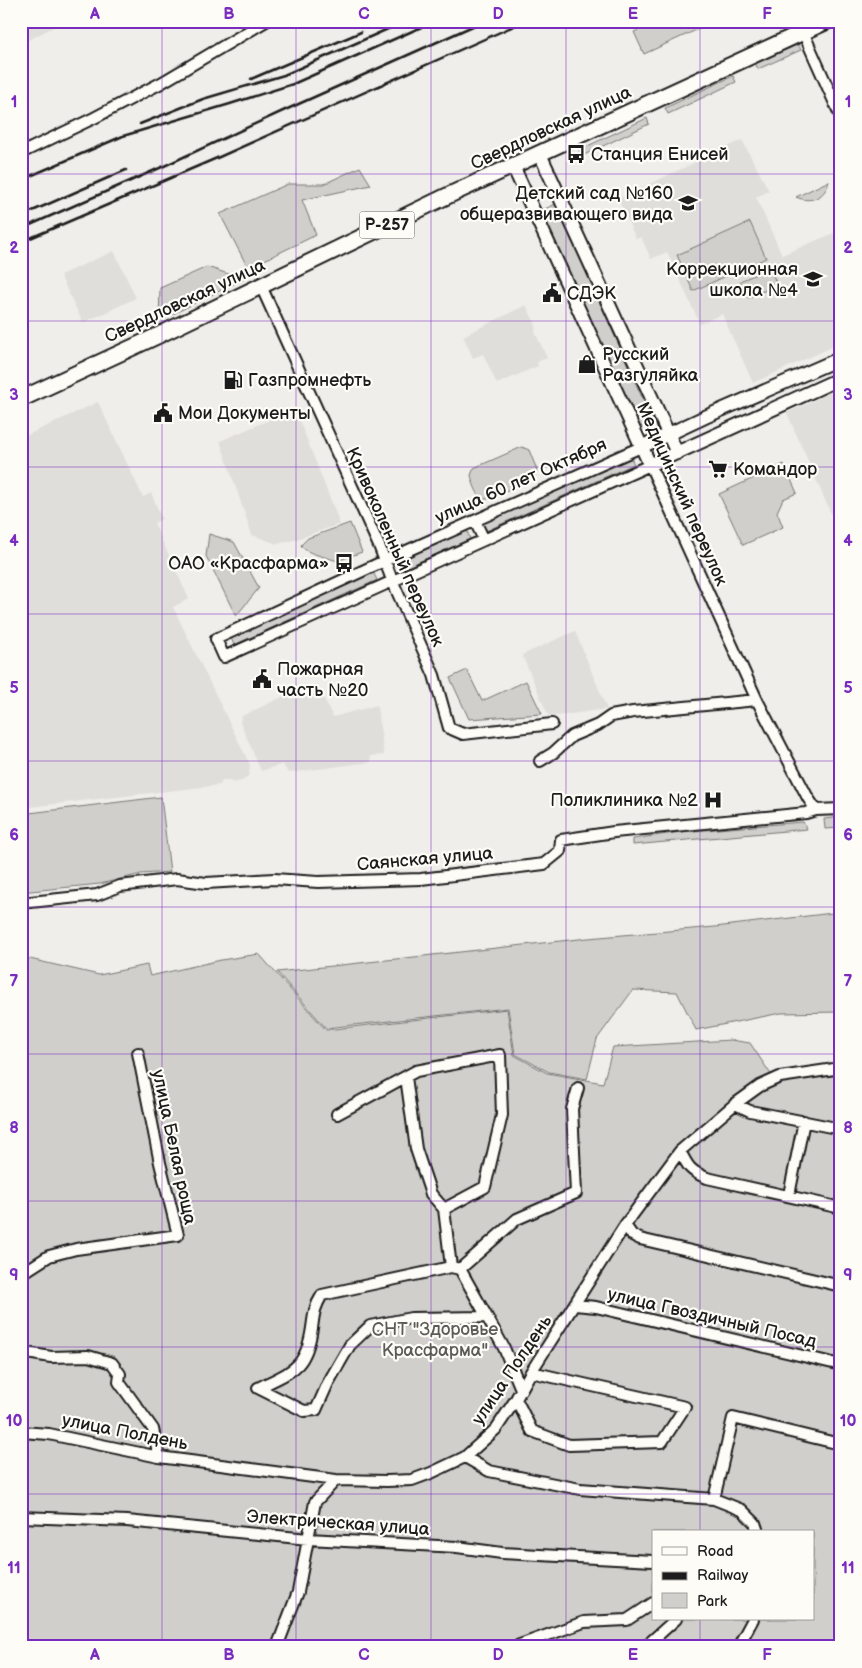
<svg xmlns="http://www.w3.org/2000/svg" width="862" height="1668" viewBox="0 0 862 1668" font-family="'Balsamiq Sans',sans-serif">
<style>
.built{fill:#e0deda}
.green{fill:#d0cfcc;stroke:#767674;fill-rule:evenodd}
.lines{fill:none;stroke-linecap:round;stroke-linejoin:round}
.minor-casing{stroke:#1c1c1c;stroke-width:14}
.major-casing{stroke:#1c1c1c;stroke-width:16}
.highway-casing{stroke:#1c1c1c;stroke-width:19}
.minor{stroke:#fdfcf7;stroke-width:10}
.major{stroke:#fdfcf7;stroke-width:12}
.highway{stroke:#fdfcf7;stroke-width:15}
.rail{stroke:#1c1c1c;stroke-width:2.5}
.grid{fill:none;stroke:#7b2cbf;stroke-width:1;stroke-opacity:0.55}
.labels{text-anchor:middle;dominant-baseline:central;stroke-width:4.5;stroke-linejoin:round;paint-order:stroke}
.shield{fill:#fdfcf7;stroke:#605f5e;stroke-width:1}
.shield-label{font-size:16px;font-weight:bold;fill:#1c1c1c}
.street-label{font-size:18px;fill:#1c1c1c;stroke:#fdfcf7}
.poi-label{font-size:18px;fill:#1c1c1c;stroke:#fdfcf7;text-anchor:start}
.park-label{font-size:18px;fill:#5b5b5a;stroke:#fdfcf7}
.neatline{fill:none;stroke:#7b2cbf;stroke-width:2}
.grid-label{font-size:16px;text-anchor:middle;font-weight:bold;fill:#7b2cbf}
</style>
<rect width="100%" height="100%" fill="#f0eeea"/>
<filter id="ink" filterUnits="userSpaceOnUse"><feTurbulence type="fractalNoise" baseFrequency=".02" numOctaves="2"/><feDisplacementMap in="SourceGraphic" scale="10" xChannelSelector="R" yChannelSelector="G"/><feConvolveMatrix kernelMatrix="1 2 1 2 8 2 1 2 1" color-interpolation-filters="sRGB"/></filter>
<g filter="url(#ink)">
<path class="built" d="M21 21H65L21 44Z
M742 140 769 191 756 197 782 255 841 230V343L753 383 722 314 700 324 667 252 651 259 641 237 636 239 618 199Z
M114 251 136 298 83 323 60 275Z
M526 305 536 325 535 332 547 358 537 362 538 366 497 384 483 354 473 358 463 336Z
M841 388V531L839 532 787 413Z
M98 402 143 497 151 493 162 519 154 523 189 599 173 607 250 765 249 775 242 781 233 783 229 780 222 781 220 785 21 808V438Z
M295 409 340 524 294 540 277 544 252 535 220 441Z
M575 631 607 709 549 717 522 655Z
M317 684 333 717 377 705 384 755 371 756V762L288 773 283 764 261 771 240 722 242 716 303 687 305 690Z"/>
<path class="green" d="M659 21H716L644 54 634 32Z
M798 44 801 50 758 69 755 63Z
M733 76 736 82 668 114 665 108Z
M647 118 649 124 582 156 579 150Z
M360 167 371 185 302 200 316 235 248 268 220 214 288 184H324Z
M829 181C826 197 811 204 796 197Z
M556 204 653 422 638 428 540 211Z
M750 222 766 258 693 291 677 255Z
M207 267 244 279 159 321 160 288Z
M770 268 777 285 748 298 740 281Z
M522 447 529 450 537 470 534 478 488 499H482C476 492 473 484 471 475L474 468Z
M630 456 634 464 486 531 482 522Z
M784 464 797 493 783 499 777 512 783 527 743 545 719 494Z
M350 523 362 552 337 561C328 557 305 554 301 545L308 538Z
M466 528 470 539 401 570 396 559Z
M209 534 234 542 259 588 236 616 206 556Z
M373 572 377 580 234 645 231 638Z
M467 670 482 701 526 681 542 714 469 719 450 678Z
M161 797 170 872 141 874 100 884 21 892V814Z
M841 817V828L825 829 824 819Z
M803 822 807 829 633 845V839L681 832Z
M841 912V1012L781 1013 696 1030 677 992 633 990 597 1039 587 1079 549 1072 515 1054 508 1008 326 1028 277 972 588 938 715 927Z
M259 954 326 1030 507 1009 514 1055 547 1073 603 1083 613 1047 731 1040 750 1043 776 1082 841 1075V1647H21V957L99 975 147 965 150 976 221 960ZM653 1532H813V1619H653Z"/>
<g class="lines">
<g class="minor-casing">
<path id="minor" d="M803 32 841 117
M21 153 94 118 161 83 266 21
M261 286 380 548 392 580 434 675 449 728 463 734 552 724
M641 447 384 561 216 639 224 657 650 465 757 700 808 798 816 810
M475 521 484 540
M540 761 553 753 572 736 598 725 611 716 633 712 757 700
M21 903 97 895 120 886 177 879 206 883 274 879 318 882 421 879 544 864 560 851 561 840 614 832 806 813 816 810 841 809
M406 1077 416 1149 431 1194 444 1209 451 1267 460 1269 487 1317
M735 1104 750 1111 841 1129
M337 1114 416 1071 500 1055 502 1115 485 1187 444 1209
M680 1151C688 1167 690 1171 707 1178L841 1208
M789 1195 804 1121
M625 1225 632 1235 640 1239 841 1286
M460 1269 517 1219 576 1193 572 1109 578 1088
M21 1274 49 1256 76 1249 178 1235 160 1163 138 1053
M575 1305 596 1307 841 1365
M21 1352 51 1357 88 1356 112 1363 120 1374 119 1382 153 1429 159 1457
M258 1388 304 1411 316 1410 328 1383 350 1345 370 1326 411 1318 487 1317 504 1348 521 1389
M258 1388C292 1371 306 1369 312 1328 314 1314 314 1308 322 1295L451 1267
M516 1399 532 1431 569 1445 662 1442 685 1407 531 1372
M21 1432 49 1434 159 1457 336 1480 387 1481 412 1480 431 1473 465 1457 496 1429 516 1399 531 1372 625 1225 680 1151 735 1104 760 1086 780 1077 841 1068
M465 1457 489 1471 580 1489 714 1499 742 1510 755 1523 758 1532
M714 1499 733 1418 840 1444
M21 1517 127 1521 308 1539 457 1547 502 1553 653 1561
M277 1647 298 1592 315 1502 336 1480
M514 1647 584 1622 627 1620 653 1603
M645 1647 676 1619
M738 1647 753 1619"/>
</g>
<g class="major-casing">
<path id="major" d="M540 154 677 453
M513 166 650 465 841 378
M641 447 705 417 841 358"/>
</g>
<g class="highway-casing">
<path id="highway" d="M21 399 157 336 445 197 827 21"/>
</g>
<use href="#minor" class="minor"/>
<use href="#major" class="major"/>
<use href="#highway" class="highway"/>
<path class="rail" d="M251 79 361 32
M140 124 203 99 284 75 406 21
M21 180 123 136 230 104 293 84 435 21
M21 216 126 170
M21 229 162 167 283 111 484 21
M21 242 217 158 525 21"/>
</g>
</g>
<path class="grid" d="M162 21V1647M296 21V1647M431 21V1647M566 21V1647M700 21V1532M21 174H841M21 321H841M21 467H841M21 614H841M21 761H841M21 907H841M21 1054H841M21 1201H841M21 1347H841M21 1494H841M700 1619V1647"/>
<defs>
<g id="bus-bare" transform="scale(1.5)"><path d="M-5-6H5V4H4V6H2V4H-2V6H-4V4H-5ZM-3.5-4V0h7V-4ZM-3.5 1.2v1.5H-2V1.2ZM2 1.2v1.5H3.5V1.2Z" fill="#1c1c1c" stroke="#fdfcf7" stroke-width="2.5" paint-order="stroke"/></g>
<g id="school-bare" transform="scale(1.5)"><path d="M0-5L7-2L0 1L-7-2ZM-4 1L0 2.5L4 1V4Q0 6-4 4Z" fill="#1c1c1c" stroke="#fdfcf7" stroke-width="2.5" paint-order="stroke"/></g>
<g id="civic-bare" transform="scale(1.5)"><path d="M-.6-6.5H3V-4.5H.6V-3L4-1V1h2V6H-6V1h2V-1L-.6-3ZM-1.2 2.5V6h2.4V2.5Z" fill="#1c1c1c" stroke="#fdfcf7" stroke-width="2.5" paint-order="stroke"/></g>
<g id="shop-bare" transform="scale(1.5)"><path d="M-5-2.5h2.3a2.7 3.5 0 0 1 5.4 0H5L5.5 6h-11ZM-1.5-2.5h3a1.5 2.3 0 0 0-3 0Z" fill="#1c1c1c" stroke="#fdfcf7" stroke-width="2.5" paint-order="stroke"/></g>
<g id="fuel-bare" transform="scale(1.5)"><path d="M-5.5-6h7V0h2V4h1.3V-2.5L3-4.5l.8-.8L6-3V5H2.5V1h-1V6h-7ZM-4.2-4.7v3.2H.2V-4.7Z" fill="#1c1c1c" stroke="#fdfcf7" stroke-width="2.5" paint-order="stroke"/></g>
<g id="supermarket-bare" transform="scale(1.5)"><path d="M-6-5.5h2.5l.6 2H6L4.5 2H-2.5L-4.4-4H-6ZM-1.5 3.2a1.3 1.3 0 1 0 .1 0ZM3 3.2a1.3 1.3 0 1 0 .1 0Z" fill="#1c1c1c" stroke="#fdfcf7" stroke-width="2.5" paint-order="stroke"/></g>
<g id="hospital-bare" transform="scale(1.5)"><path d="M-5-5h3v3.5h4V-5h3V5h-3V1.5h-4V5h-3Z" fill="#1c1c1c" stroke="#fdfcf7" stroke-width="2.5" paint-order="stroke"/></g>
</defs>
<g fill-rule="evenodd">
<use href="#bus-bare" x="576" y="154"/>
<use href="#school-bare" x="688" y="203"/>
<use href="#school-bare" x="813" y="279"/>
<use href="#civic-bare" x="552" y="293"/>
<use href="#shop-bare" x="587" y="364"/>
<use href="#fuel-bare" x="233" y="380"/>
<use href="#civic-bare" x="163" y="413"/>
<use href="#supermarket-bare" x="718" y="469"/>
<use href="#bus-bare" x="344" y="563"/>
<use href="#civic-bare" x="262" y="679"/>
<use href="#hospital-bare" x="713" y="800"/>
</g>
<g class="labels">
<rect class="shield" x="359.5" y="211.5" width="55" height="27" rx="4"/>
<g class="shield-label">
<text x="387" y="225">Р-257</text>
</g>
<g class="street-label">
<text transform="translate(551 128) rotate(-25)">Свердловская улица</text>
<text transform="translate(185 301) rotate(-25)">Свердловская улица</text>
<text transform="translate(521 481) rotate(-24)">улица 60 лет Октября</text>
<text transform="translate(682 494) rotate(66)">Медицинский переулок</text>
<text transform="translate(395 547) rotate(66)">Кривоколенный переулок</text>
<text transform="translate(425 859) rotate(-5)">Саянская улица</text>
<text transform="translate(174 1147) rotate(78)">улица Белая роща</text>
<text transform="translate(712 1318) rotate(13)">улица Гвоздичный Посад</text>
<text transform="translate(512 1370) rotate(-56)">улица Полдень</text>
<text transform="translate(125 1432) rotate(11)">улица Полдень</text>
<text transform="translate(338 1523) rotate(4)">Электрическая улица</text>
</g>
<g class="poi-label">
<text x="591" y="154">Станция Енисей</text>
<text x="673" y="193" text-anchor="end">Детский сад №160<tspan x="673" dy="21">общеразвивающего вида</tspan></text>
<text x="798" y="269" text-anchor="end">Коррекционная<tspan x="798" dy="21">школа №4</tspan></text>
<text x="567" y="293">СДЭК</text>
<text x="602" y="354">Русский<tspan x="602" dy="21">Разгуляйка</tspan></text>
<text x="248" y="380">Газпромнефть</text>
<text x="178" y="413">Мои Документы</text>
<text x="733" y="469">Командор</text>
<text x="329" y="563" text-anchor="end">ОАО «Красфарма»</text>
<text x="277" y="669">Пожарная<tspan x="277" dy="21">часть №20</tspan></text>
<text x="698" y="800" text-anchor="end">Поликлиника №2</text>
</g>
<g class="park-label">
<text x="435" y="1329">СНТ "Здоровье<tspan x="435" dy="21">Красфарма"</tspan></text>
</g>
</g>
<rect width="862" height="1668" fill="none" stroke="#fdfcf7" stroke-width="55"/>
<rect x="652" y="1530" width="162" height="90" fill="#fdfcf7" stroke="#a3a29f"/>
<rect x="662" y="1547" width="25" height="8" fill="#fdfcf7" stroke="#a3a29f"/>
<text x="697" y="1556" font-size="15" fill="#1c1c1c">Road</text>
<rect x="662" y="1572" width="25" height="8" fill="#1c1c1c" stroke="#a3a29f"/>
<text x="697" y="1580" font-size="15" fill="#1c1c1c">Railway</text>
<rect x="662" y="1593" width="25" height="15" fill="#d0cfcc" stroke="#a3a29f"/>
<text x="697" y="1606" font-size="15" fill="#1c1c1c">Park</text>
<rect x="28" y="28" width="806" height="1612" class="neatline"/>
<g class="grid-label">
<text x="95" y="19">A</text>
<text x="229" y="19">B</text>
<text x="364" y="19">C</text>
<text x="498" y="19">D</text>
<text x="633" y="19">E</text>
<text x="767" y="19">F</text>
<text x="14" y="107">1</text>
<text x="848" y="107">1</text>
<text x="14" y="253">2</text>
<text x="848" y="253">2</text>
<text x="14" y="400">3</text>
<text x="848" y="400">3</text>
<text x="14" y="546">4</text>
<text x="848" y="546">4</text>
<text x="14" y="693">5</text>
<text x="848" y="693">5</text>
<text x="14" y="840">6</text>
<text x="848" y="840">6</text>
<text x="14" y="986">7</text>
<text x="848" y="986">7</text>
<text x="14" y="1133">8</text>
<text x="848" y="1133">8</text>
<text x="14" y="1280">9</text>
<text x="848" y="1280">9</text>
<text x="14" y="1426">10</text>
<text x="848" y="1426">10</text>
<text x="14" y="1573">11</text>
<text x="848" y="1573">11</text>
<text x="95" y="1660">A</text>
<text x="229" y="1660">B</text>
<text x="364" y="1660">C</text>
<text x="498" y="1660">D</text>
<text x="633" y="1660">E</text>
<text x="767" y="1660">F</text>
</g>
</svg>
